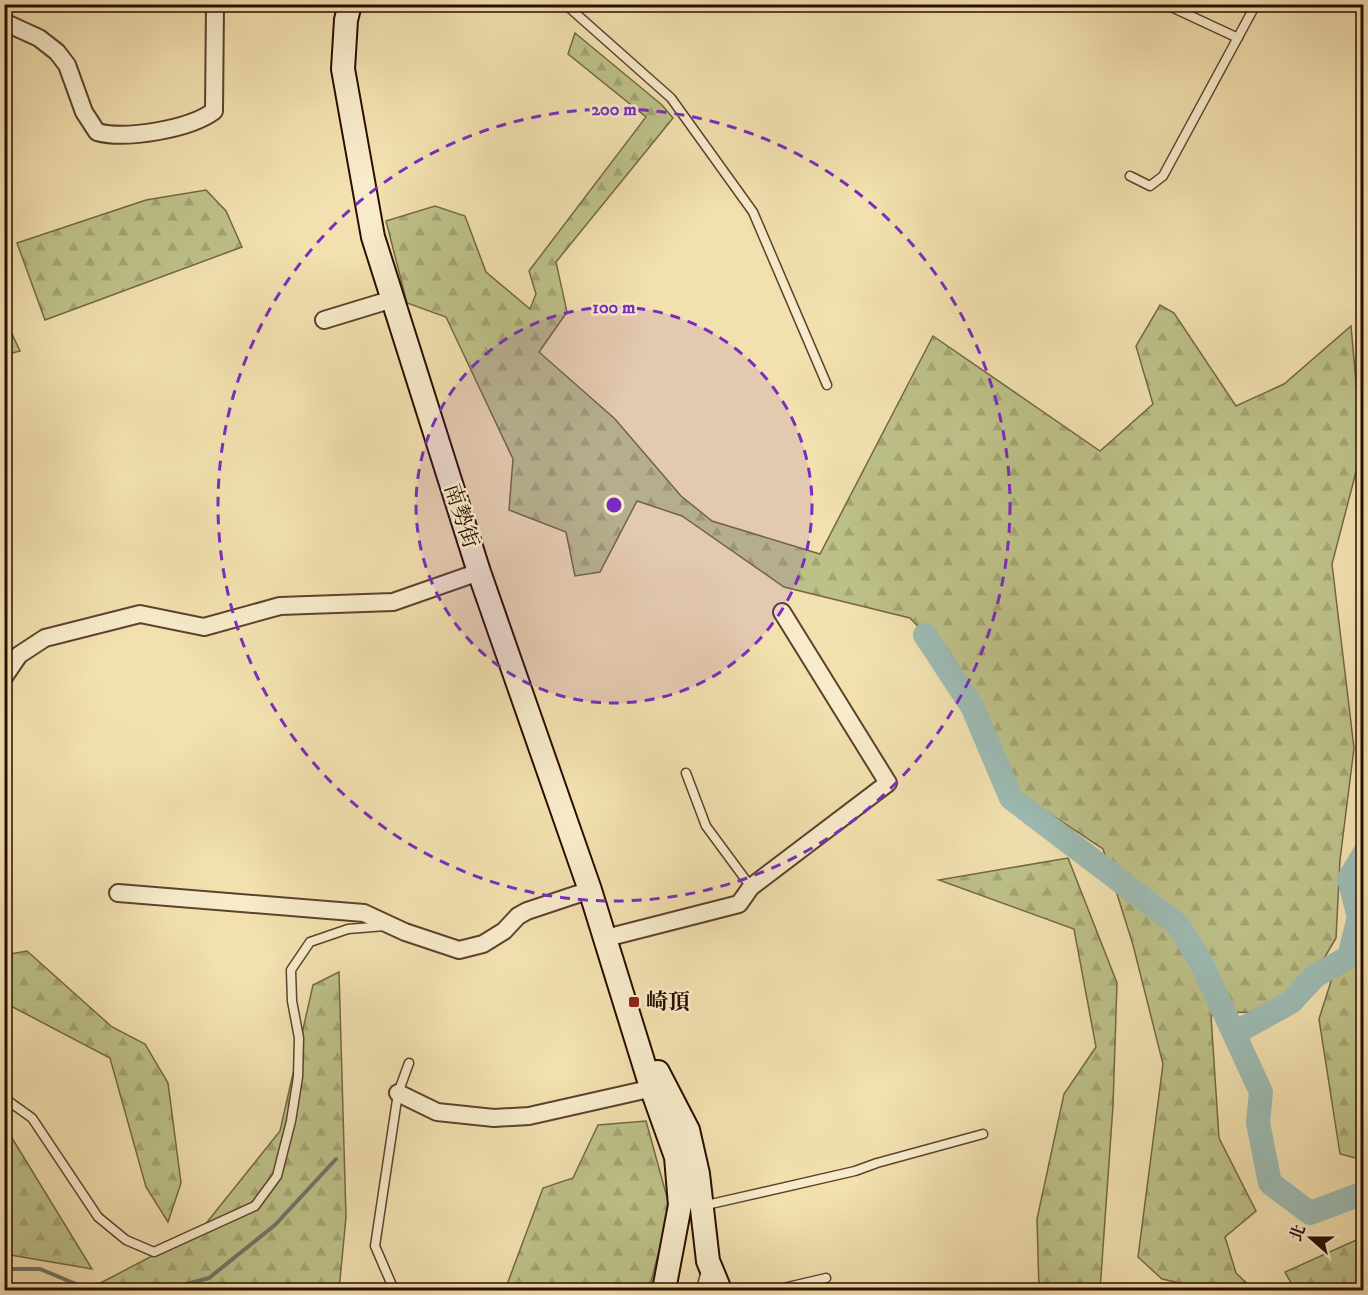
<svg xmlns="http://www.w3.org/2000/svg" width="1368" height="1295" viewBox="0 0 1368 1295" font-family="'IM FELL DW Pica','Noto Serif TC',serif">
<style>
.forest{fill:url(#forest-firs);stroke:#746744;stroke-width:1.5}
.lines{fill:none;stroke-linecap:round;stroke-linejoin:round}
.stream{stroke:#6f756b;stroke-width:4}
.river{stroke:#9dbbb3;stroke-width:24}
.lane-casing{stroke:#5c422c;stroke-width:11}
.street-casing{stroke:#5c422c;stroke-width:20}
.secondary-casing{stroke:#2a0d00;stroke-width:26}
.lane{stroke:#f7ebcb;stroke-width:8}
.street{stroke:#f7ebcb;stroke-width:16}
.secondary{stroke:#f7ebcb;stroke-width:22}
.ring{fill:none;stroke:#7b2cbf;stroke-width:3;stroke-dasharray:10 8}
.poi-dot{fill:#8f2418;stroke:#f7ebcb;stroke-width:2}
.labels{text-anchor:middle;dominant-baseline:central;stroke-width:5;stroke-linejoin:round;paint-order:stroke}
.street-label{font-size:22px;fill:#2a0d00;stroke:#f7ebcb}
.poi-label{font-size:22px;font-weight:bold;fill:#2a0d00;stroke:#f7ebcb;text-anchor:start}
.centre{fill:#7b2cbf;stroke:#f7ebcb;stroke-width:3}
.ring-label{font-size:18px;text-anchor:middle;font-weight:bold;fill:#7b2cbf;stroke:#f7ebcb;stroke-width:5;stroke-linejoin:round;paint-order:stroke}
</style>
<defs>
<pattern id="forest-firs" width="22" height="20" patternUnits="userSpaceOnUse" patternTransform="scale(1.5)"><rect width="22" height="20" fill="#bdc188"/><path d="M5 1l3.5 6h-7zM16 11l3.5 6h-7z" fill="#a3a574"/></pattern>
</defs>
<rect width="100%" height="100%" fill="#f2e0af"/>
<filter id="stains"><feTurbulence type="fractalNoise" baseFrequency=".00333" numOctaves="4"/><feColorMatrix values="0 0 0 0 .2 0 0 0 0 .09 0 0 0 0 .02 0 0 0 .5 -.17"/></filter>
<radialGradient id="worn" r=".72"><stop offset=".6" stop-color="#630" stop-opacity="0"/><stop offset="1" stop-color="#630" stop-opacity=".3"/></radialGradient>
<path class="forest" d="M575 33 662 105 673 118 556 262 567 312 539 352 615 419 681 496 712 521 820 554 933 336 1100 451 1153 404 1136 346 1160 305 1174 313 1236 406 1284 384 1351 326 1362 449 1332 564 1354 748 1340 860 1336 938 1292 1013 1224 1012 1211 1016 1219 1138 1256 1211 1225 1237 1236 1273 1254 1290H1210L1162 1279 1138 1257 1163 1064 1133 945 1103 849 1016 791 960 670 910 618 784 587 682 516 637 501 600 572 575 576 566 532 509 510 513 459 446 317 407 303 386 221 435 206 465 216 486 272 530 309 536 294 529 271 646 117 568 54Z
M206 190 226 211 242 247 45 320 17 243 146 200Z
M5 319 20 351 5 355H4Z
M1068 858 1117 983 1113 1106 1100 1290H1039L1037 1219 1064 1094 1096 1047 1074 929 939 880Z
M1363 881V1160L1340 1154 1319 1019Z
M27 951 112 1027 145 1044 168 1083 181 1183 168 1222 146 1187 110 1058 5 1003V955Z
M339 972 346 1217 339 1290H87L200 1231 280 1131 313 985Z
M646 1121 670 1208 649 1290H505L543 1188 573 1178 598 1125Z
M4 1125 92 1269 5 1254Z
M1363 1237V1290H1295L1285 1272Z"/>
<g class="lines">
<path class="stream" d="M4 1269H40L90 1290
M165 1290 209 1278 275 1225 336 1159"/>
<path class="river" d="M925 635 973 708 1011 798 1178 925 1200 960 1261 1092 1258 1123 1270 1183 1310 1213 1364 1193
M1235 1033 1291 1002 1315 976 1349 957 1359 917 1349 879 1364 854"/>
<g class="lane-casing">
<path id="lane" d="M565 4 671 98 753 212 827 385
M1165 4 1238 38
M1130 176 1150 186 1163 176 1256 4
M686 773 706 826 751 887
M4 1098 32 1118 98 1217 126 1240 154 1252 255 1206 277 1176 291 1121 298 1077 299 1038 292 1001 291 970 310 942 348 929 385 926
M702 1206 855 1171 877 1163 983 1134
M394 1290 375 1246 398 1093 409 1063
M701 1290 706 1270
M775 1290 826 1278"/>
</g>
<g class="street-casing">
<path id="street" d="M4 22 39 38 57 52 67 65 84 112 97 132C126 140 190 129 214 111L215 4
M324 320 393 299
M4 677 19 655 45 638 140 614 204 627 280 606 393 602 479 572
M118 893 364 913 405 932 459 950 483 944 504 931 518 916 527 911 590 890
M606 938 739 904 751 887 888 783 782 612
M398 1093 437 1112 494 1118 529 1116 662 1086"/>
</g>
<g class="secondary-casing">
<path id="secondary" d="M350 4 346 20 343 69 373 237 479 572 590 890 651 1087 676 1157 680 1205 664 1290
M658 1072 688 1130 698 1174 708 1261 720 1290"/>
</g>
<use href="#lane" class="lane"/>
<use href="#street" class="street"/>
<use href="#secondary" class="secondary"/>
</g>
<circle cx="614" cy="505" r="198" fill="#7b2cbf" fill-opacity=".12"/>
<g class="ring">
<circle cx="614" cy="505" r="198"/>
<circle cx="614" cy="505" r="396"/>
</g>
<rect class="poi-dot" x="628" y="996" width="12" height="12" rx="3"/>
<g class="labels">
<g class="street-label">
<text transform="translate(461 516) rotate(72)">南勢街</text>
</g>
<g class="poi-label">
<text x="646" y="1002">崎頂</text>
</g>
</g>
<circle cx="614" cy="505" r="9" class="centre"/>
<g class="ring-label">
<text x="614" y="115">200 m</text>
<text x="614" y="313">100 m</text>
</g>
<rect width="1368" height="1295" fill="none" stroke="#f2e0af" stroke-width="24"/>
<rect x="6" y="6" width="1356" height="1283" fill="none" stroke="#2a0d00" stroke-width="3"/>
<rect x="12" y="12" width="1344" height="1271" fill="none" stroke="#2a0d00" stroke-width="1.5"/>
<g transform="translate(1311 1238) rotate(291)" stroke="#f7ebcb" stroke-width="4.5" paint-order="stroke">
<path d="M0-4.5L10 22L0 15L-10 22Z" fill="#2a0d00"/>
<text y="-9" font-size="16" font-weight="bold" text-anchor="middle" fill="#2a0d00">北</text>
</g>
<rect width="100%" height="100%" filter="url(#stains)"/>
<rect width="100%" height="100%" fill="url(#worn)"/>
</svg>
